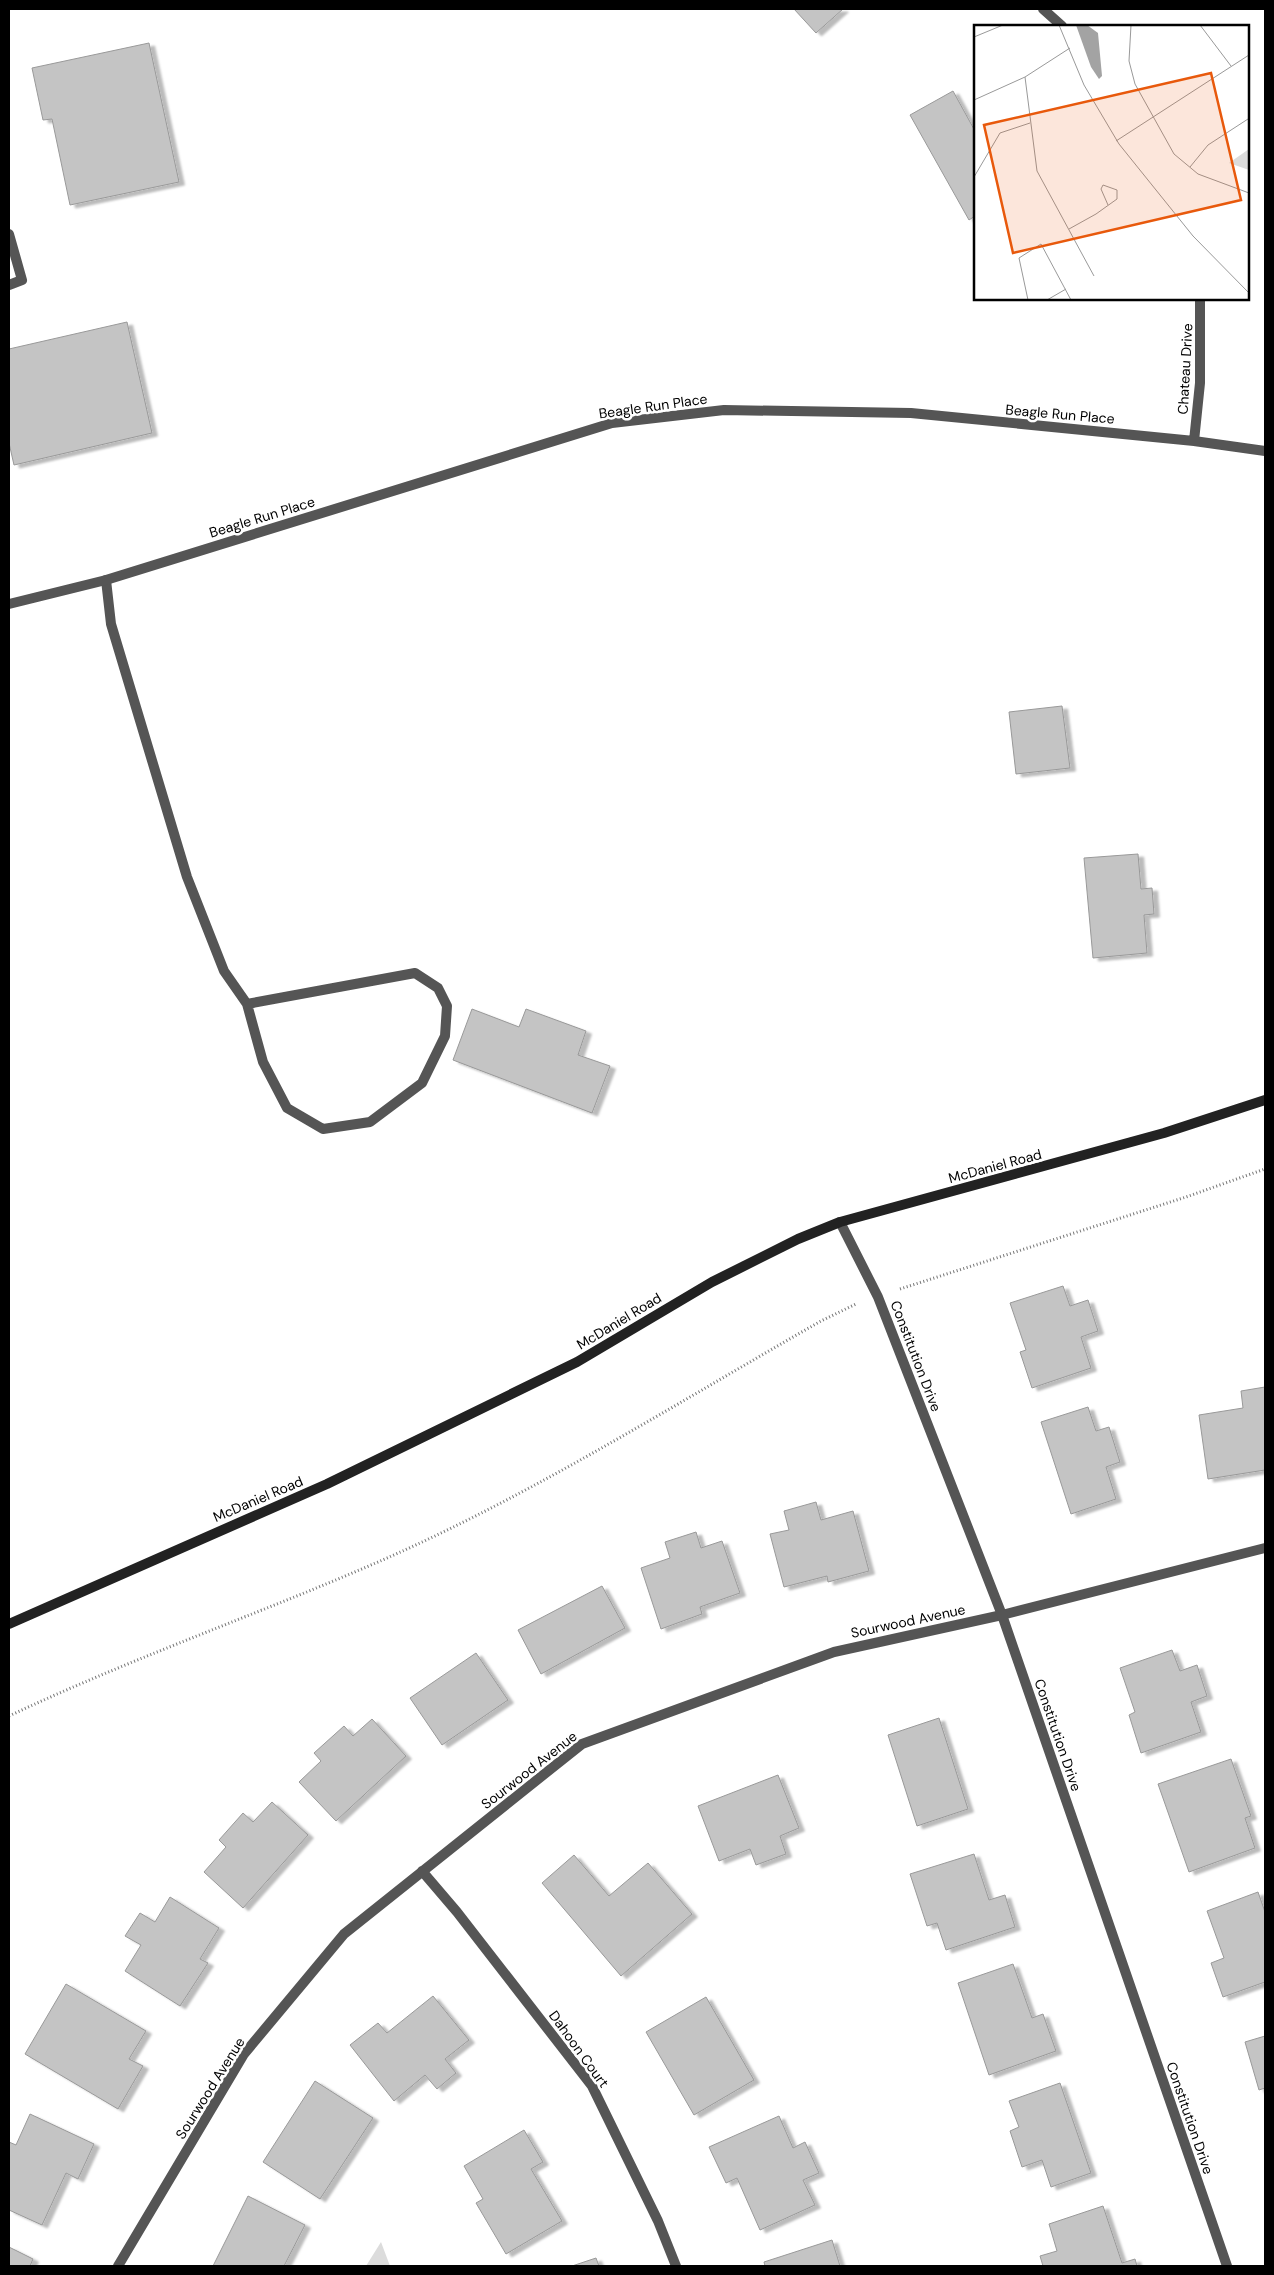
<svg xmlns="http://www.w3.org/2000/svg" width="1274" height="2275" viewBox="0 0 1274 2275" font-family="'DM Sans',sans-serif">
<style>
.green{fill:#dcdcdc}
.building{fill:#c4c4c4;stroke:#999;filter:url(#shadow)}
.lines{fill:none;stroke-linecap:round;stroke-linejoin:round}
.path{stroke:#777;stroke-width:3;stroke-dasharray:1 2.5;stroke-linecap:butt}
.service{stroke:#555;stroke-width:10}
.minor{stroke:#555;stroke-width:10}
.tertiary{stroke:#555;stroke-width:10}
.secondary{stroke:#222;stroke-width:10}
.labels{text-anchor:middle;dominant-baseline:central;stroke-width:5;stroke-linejoin:round;paint-order:stroke}
.street-label{font-size:14px;fill:#000;stroke:#fff}
.inset-road{fill:none;stroke:#999;stroke-width:1}
.view{fill:#e8590c;fill-opacity:0.15;stroke:#e8590c;stroke-width:2.5}
.inset-edge{fill:none;stroke:#000;stroke-width:2.5}
</style>
<defs>
<filter id="shadow"><feDropShadow dx="5.5" dy="3" stdDeviation="1" flood-color="#0004"/></filter>
</defs>
<rect width="100%" height="100%" fill="#fff"/>
<path class="green" d="M381 2242 390 2266H366Z"/>
<path class="building" d="M794 9H843L816 33Z
M149 43 179 182 70 205 52 119 43 120 32 68Z
M953 91 975 131V216L969 220 910 115Z
M127 322 152 433 14 465 9 443V349Z
M1062 706 1070 768 1016 774 1009 712Z
M1138 854 1141 889 1152 888 1154 914 1144 915 1147 953 1093 958 1084 858Z
M472 1009 519 1027 526 1009 586 1031 578 1055 610 1066 592 1113 453 1060Z
M1063 1286 1070 1306 1088 1300 1098 1331 1081 1337 1091 1368 1032 1388 1020 1352 1026 1350 1010 1303Z
M1265 1387V1470L1208 1479 1199 1415 1243 1408 1241 1391Z
M1088 1407 1096 1431 1109 1427 1120 1462 1106 1467 1116 1499 1071 1514 1041 1422Z
M816 1502 821 1520 853 1511 869 1571 828 1582 827 1576 784 1587 770 1534 789 1530 784 1511Z
M696 1532 701 1548 722 1541 740 1593 700 1607 702 1614 661 1629 641 1568 670 1558 665 1542Z
M602 1586 625 1628 541 1674 518 1630Z
M1172 1650 1180 1671 1197 1665 1207 1696 1191 1702 1201 1732 1141 1753 1129 1715 1135 1712 1120 1668Z
M476 1653 508 1700 442 1745 410 1698Z
M939 1718 968 1809 917 1826 888 1735Z
M372 1719 406 1756 336 1821 299 1782 321 1761 314 1753 344 1726 353 1736Z
M1231 1759 1251 1816 1245 1818 1255 1848 1189 1872 1158 1784Z
M778 1775 799 1828 780 1836 786 1854 756 1865 750 1849 719 1861 698 1806Z
M272 1802 308 1835 243 1908 204 1872 226 1847 219 1840 243 1813 253 1822Z
M974 1854 989 1900 1005 1895 1015 1927 946 1950 937 1923 927 1926 910 1874Z
M574 1855 609 1896 648 1863 692 1914 621 1976 542 1883Z
M1258 1892 1265 1912V1982L1223 1997 1211 1963 1224 1958 1207 1911Z
M170 1897 219 1928 200 1959 208 1963 180 2006 125 1971 141 1945 125 1936 140 1913 155 1922Z
M1013 1964 1032 2018 1043 2014 1056 2051 989 2075 958 1983Z
M66 1984 146 2031 129 2059 143 2066 118 2109 25 2054Z
M433 1996 469 2040 445 2059 456 2073 437 2089 425 2075 394 2101 350 2045 378 2023 387 2033Z
M706 1997 754 2080 694 2115 646 2032Z
M1265 2036V2088L1259 2090 1245 2042Z
M315 2081 373 2118 320 2199 263 2162Z
M1060 2083 1091 2173 1051 2187 1042 2160 1022 2167 1010 2131 1019 2127 1009 2101Z
M30 2114 94 2144 78 2179 66 2173 42 2225 9 2210V2142L16 2145Z
M779 2116 793 2148 805 2142 819 2173 803 2180 815 2205 760 2230 737 2178 726 2183 709 2147Z
M524 2130 543 2162 531 2169 562 2221 506 2254 476 2203 483 2199 464 2166Z
M248 2196 305 2225 284 2266H213Z
M1103 2206 1122 2263 1135 2259 1137 2266H1043L1040 2256 1057 2251 1049 2224Z
M832 2240 840 2266H765L764 2262Z
M9 2247 33 2259 30 2266H9Z
M596 2258 599 2266H572Z"/>
<g class="lines">
<path class="path" d="M900 1289 1186 1197 1265 1169
M9 1716C130 1659 256 1615 378 1562 532 1495 675 1404 821 1321L856 1304"/>
<path class="service" d="M106 580 111 624 187 877 224 971 247 1004 263 1062 287 1108 323 1129 370 1122 422 1083 445 1036 447 1006 438 988 415 973 247 1004"/>
<path class="minor" d="M1043 9 1062 26
M9 234 22 280 9 285
M1194 441 1200 383V299
M9 604 106 580 612 423 724 410 911 413 1194 441 1265 451
M422 1871 457 1912 592 2086 658 2221 676 2266
M118 2266 244 2054 344 1934 582 1744 834 1652 1002 1615 1265 1548"/>
<path class="tertiary" d="M840 1222 878 1297 1002 1615 1227 2266"/>
<path class="secondary" d="M9 1624 327 1484 577 1362 712 1282 798 1239 840 1222 1164 1133 1265 1100"/>
</g>
<g class="labels">
<g class="street-label">
<text transform="translate(1185 369) rotate(-87)">Chateau Drive</text>
<text transform="translate(653 406) rotate(-8)">Beagle Run Place</text>
<text transform="translate(1060 414) rotate(5)">Beagle Run Place</text>
<text transform="translate(262 517) rotate(-17)">Beagle Run Place</text>
<text transform="translate(995 1166) rotate(-15)">McDaniel Road</text>
<text transform="translate(619 1321) rotate(-31)">McDaniel Road</text>
<text transform="translate(916 1356) rotate(69)">Constitution Drive</text>
<text transform="translate(258 1499) rotate(-23)">McDaniel Road</text>
<text transform="translate(908 1621) rotate(-12)">Sourwood Avenue</text>
<text transform="translate(1058 1735) rotate(71)">Constitution Drive</text>
<text transform="translate(529 1770) rotate(-38)">Sourwood Avenue</text>
<text transform="translate(579 2049) rotate(54)">Dahoon Court</text>
<text transform="translate(210 2088) rotate(-58)">Sourwood Avenue</text>
<text transform="translate(1190 2118) rotate(71)">Constitution Drive</text>
</g>
</g>
<g transform="translate(974 25)">
<rect width="275" height="275" fill="#fff"/>
<path d="M275 124V145L255 138Z" fill="#dcdcdc"/>
<path d="M102 0H113L124 8 128 51 125 54 117 42Z" fill="#a3a3a3"/>
<path class="inset-road" d="M85 0 110 60 145 119 219 211 275 268M157 0 155 36 161 59 200 129 224 149 275 168M226 0 257 41M0 12 29 0M51 52 63 146 120 251M0 75 51 52 96 23M142 116 275 30M216 142 234 120 274 94M0 152 26 108 56 98M95 204 122 189 143 174V165L129 160 127 164 134 180M54 275 45 233 67 219 97 275M73 275 92 264"/>
<path class="view" d="M237 48 267 175 39 228 10 100Z"/>
<rect width="275" height="275" class="inset-edge"/>
</g>
<rect width="1274" height="2275" fill="none" stroke="#000000" stroke-width="20"/>
</svg>
